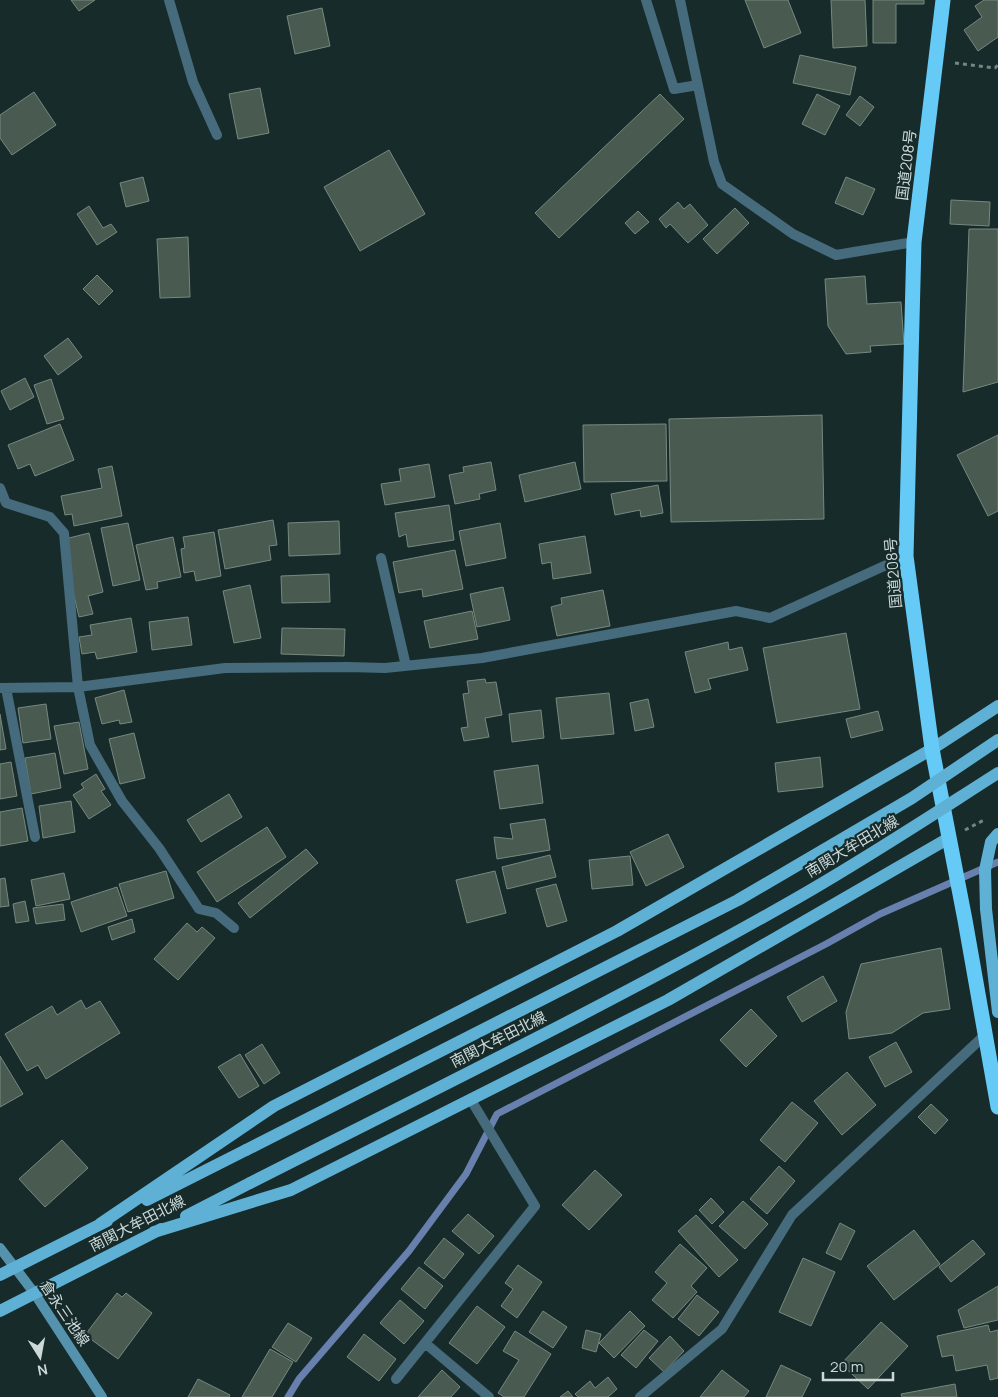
<svg xmlns="http://www.w3.org/2000/svg" width="998" height="1397" viewBox="0 0 998 1397" font-family="Manrope,'Noto Sans JP',sans-serif">
<style>
.lines{fill:none;stroke-linecap:round;stroke-linejoin:round}
.stream{stroke:#6880ae;stroke-width:7}
.building{fill:#495a50;stroke:#77897f}
.path{stroke:#758585;stroke-width:3;stroke-dasharray:4 4;stroke-linecap:butt}
.street{stroke:#466b7d;stroke-width:10}
.secondary{stroke:#5492ae;stroke-width:10}
.primary{stroke:#5eb0d4;stroke-width:12}
.highway{stroke:#66caf6;stroke-width:15}
.primary-bridge{stroke:#5eb0d4;stroke-width:12}
.labels{text-anchor:middle;dominant-baseline:central;stroke-width:4.5;stroke-linejoin:round;paint-order:stroke}
.street-label{font-size:15px;fill:#cdd9d9;stroke:#172b2b}
</style>
<rect width="100%" height="100%" fill="#172b2b"/>
<g class="lines">
<path class="stream" d="M288 1397 299 1379 409 1251 466 1174 497 1114 826 944 880 914 998 862"/>
</g>
<path class="building" d="M71 0H95L79 11Z
M745 0H788L801 33 764 48Z
M831 0H865L867 46 833 48Z
M873 0H924V4H896V43H873Z
M984 0H998V37L978 51 964 30 982 17 975 6Z
M322 8 330 46 295 54 287 16Z
M800 55 856 67 850 95 793 83Z
M260 88 269 133 238 139 229 94Z
M34 92 56 125 12 155 0 138V115Z
M660 94 684 119 559 238 535 213Z
M817 94 840 106 825 135 802 124Z
M860 96 874 107 860 126 846 115Z
M389 150 425 214 360 251 324 187Z
M143 177 149 201 126 207 120 183Z
M846 177 875 189 863 215 835 203Z
M951 200 990 202 989 226 950 224Z
M678 202 684 209 690 204 708 225 688 243 670 224 666 228 659 219Z
M89 206 103 228 111 224 117 232 97 245 77 214Z
M735 208 749 223 717 254 703 239Z
M638 211 649 222 635 234 625 223Z
M969 229H998V382L963 392Z
M188 237 190 297 160 298 157 239Z
M97 275 113 291 99 305 83 289Z
M865 276 867 304 901 302 904 344 870 346 871 352 846 354 828 326 825 279Z
M68 338 82 357 58 375 44 356Z
M25 378 34 397 10 410 1 391Z
M51 379 64 419 47 424 34 385Z
M822 415 824 519 671 522 669 419Z
M60 424 74 460 35 476 30 464 18 469 8 445Z
M666 424 667 481 584 482 583 425Z
M998 435V511L988 516 957 455Z
M491 462 496 490 479 494 480 499 455 504 449 475 464 472 463 467Z
M575 462 581 489 525 502 519 475Z
M429 464 435 497 385 505 381 484 401 481 399 469Z
M112 466 122 516 74 526 72 514 65 515 61 496 102 488 98 469Z
M658 485 663 513 641 517 640 510 615 515 611 494Z
M449 505 454 540 408 547 406 534 399 537 395 513Z
M273 520 277 545 269 546 271 560 225 569 218 530Z
M339 521 340 554 289 556 288 523Z
M128 523 140 580 113 586 101 528Z
M500 523 506 558 466 566 459 531Z
M214 532 221 576 196 581 194 571 184 573 181 549 185 548 183 537Z
M89 533 103 592 88 596 93 614 79 617 61 540Z
M585 536 591 573 553 579 551 562 542 564 539 544Z
M173 537 181 577 157 582 158 588 146 590 136 545Z
M455 550 463 589 423 597 422 589 399 593 393 562Z
M329 574 330 602 282 603 281 576Z
M250 585 261 638 234 643 223 591Z
M503 587 510 620 477 627 470 594Z
M603 590 610 626 557 636 551 607 562 604 561 598Z
M472 611 478 639 430 648 424 621Z
M188 617 192 645 152 650 149 622Z
M131 618 137 652 97 659 95 652 82 654 79 637 92 635 90 625Z
M282 628 345 629 344 656 281 654Z
M846 633 860 709 777 723 763 648Z
M728 642 729 650 742 647 748 670 708 679 711 689 695 693 685 652Z
M485 679 486 683 496 682 502 715 485 718 489 737 464 741 461 728 468 727 463 694 469 693 467 681Z
M124 690 132 722 120 724 119 720 102 724 95 698Z
M609 693 614 734 561 739 556 698Z
M648 699 654 727 635 731 630 703Z
M46 704 51 739 23 743 18 708Z
M541 710 544 738 512 742 509 714Z
M878 711 883 730 851 738 846 719Z
M0 714 6 749 0 750Z
M79 722 88 769 64 774 54 726Z
M134 733 145 778 120 784 109 739Z
M55 753 61 788 31 794 25 758Z
M820 757 823 787 778 792 775 763Z
M11 762 17 796 0 799V764Z
M538 765 543 803 500 809 494 771Z
M96 774 105 789 101 791 111 805 89 819 73 795 84 788 81 784Z
M229 794 242 817 201 842 187 820Z
M71 801 75 832 43 838 39 806Z
M22 808 28 841 0 846V812Z
M545 819 550 850 497 859 494 837 513 839 510 824Z
M267 827 286 857 217 902 197 872Z
M668 834 684 867 646 886 630 852Z
M306 849 318 863 250 918 238 903Z
M550 855 556 877 507 889 502 867Z
M630 856 633 885 592 889 589 860Z
M166 871 174 898 128 912 119 884Z
M495 871 506 913 467 923 456 880Z
M64 873 70 899 36 906 31 880Z
M5 878 9 906 0 907V879Z
M556 884 567 921 547 927 536 889Z
M117 887 127 916 81 932 71 902Z
M25 901 29 921 16 923 13 904Z
M63 904 65 920 36 924 33 908Z
M132 919 135 932 112 940 108 927Z
M187 923 197 932 202 927 215 938 178 980 154 959Z
M941 948 950 1009 923 1013 892 1033 849 1039 846 1012 861 964Z
M823 976 837 1001 802 1022 787 997Z
M81 1000 86 1009 100 1001 120 1033 46 1079 38 1065 27 1071 5 1034 52 1006 57 1015Z
M751 1009 777 1036 746 1067 720 1040Z
M896 1042 912 1072 885 1087 869 1057Z
M262 1044 280 1073 264 1084 245 1055Z
M240 1054 259 1086 239 1098 218 1067Z
M0 1056 23 1094 0 1107Z
M847 1072 876 1105 842 1135 814 1101Z
M792 1102 818 1123 785 1162 760 1140Z
M931 1104 948 1120 935 1134 918 1117Z
M62 1140 88 1168 45 1207 19 1179Z
M779 1166 795 1181 767 1214 750 1199Z
M595 1170 622 1195 589 1230 562 1205Z
M711 1198 724 1212 712 1224 699 1210Z
M743 1201 768 1224 745 1249 719 1226Z
M468 1214 494 1236 479 1254 452 1231Z
M696 1215 738 1260 719 1277 678 1231Z
M840 1223 855 1231 841 1260 826 1253Z
M914 1230 940 1264 894 1300 867 1266Z
M444 1238 464 1254 444 1279 424 1263Z
M973 1240 985 1254 951 1282 939 1267Z
M680 1244 707 1268 691 1286 697 1292 673 1318 652 1300 667 1283 655 1272Z
M803 1258 835 1272 811 1326 779 1312Z
M518 1265 542 1282 517 1318 501 1306 513 1289 505 1283Z
M419 1267 443 1286 425 1309 401 1289Z
M998 1286V1320L964 1328 958 1310Z
M117 1293 122 1297 126 1293 152 1313 118 1359 85 1335Z
M697 1295 719 1312 699 1336 678 1319Z
M400 1300 424 1321 404 1344 380 1323Z
M477 1306 505 1327 477 1364 449 1343Z
M543 1311 567 1327 553 1348 529 1332Z
M630 1311 645 1326 614 1358 599 1343Z
M881 1322 908 1346 868 1389 841 1364Z
M288 1323 312 1338 296 1362 272 1347Z
M988 1325 990 1332 998 1330V1378L990 1380 987 1365 956 1371 953 1355 942 1357 937 1336Z
M586 1330 601 1334 596 1352 582 1348Z
M644 1330 658 1341 636 1368 621 1355Z
M515 1331 551 1354 524 1397H504L498 1393 519 1360 503 1351Z
M364 1334 396 1359 379 1381 347 1357Z
M670 1336 684 1351 664 1372 649 1358Z
M270 1349 293 1362 272 1397H242Z
M781 1365 811 1379 802 1397H766Z
M442 1370 460 1387 451 1397H418Z
M722 1370 749 1391 744 1397H700Z
M608 1377 617 1389 608 1397H578L575 1394 590 1381 595 1388Z
M198 1379 230 1395 229 1397H188Z
M955 1384 957 1397H902L901 1394Z
M568 1391 573 1397H560Z"/>
<g class="lines">
<path class="path" d="M955 63 995 68 998 65
M965 830 984 820"/>
<path class="street" d="M169 0 193 82 217 135
M646 0 674 89 698 85
M680 0 714 162 722 184 793 234 836 255 914 242
M0 488 6 503 50 517 64 533 78 687 90 745 122 801 159 848 199 909 216 913 234 928
M381 558 406 666
M0 688 78 687 225 668 348 667 385 668 482 658 736 611 770 618 906 556
M6 688 35 837
M425 1343 489 1397
M396 1379 535 1206 471 1100
M640 1397 722 1329 792 1215 985 1035"/>
<path class="secondary" d="M0 1248 35 1294 102 1397"/>
<path class="primary" d="M998 834 991 842 985 870 986 909 998 1012
M147 1200 246 1150
M186 1216 250 1183
M100 1224 274 1106 617 931 932 749 998 706
M154 1232 291 1190 668 1000 949 838
M0 1275 107 1221
M0 1311 161 1229"/>
<path class="highway" d="M943 0 914 242 906 556 932 749 965 920 998 1107"/>
<path class="primary-bridge" d="M246 1150 738 900 912 798 998 740
M250 1183C431 1091 614 1002 790 902 861 862 929 817 998 773"/>
</g>
<g class="labels">
<g class="street-label">
<text transform="translate(906 165) rotate(-83)">国道208号</text>
<text transform="translate(893 573) rotate(-95)">国道208号</text>
<text transform="translate(852 846) rotate(-31)">南関大牟田北線</text>
<text transform="translate(498 1039) rotate(-27)">南関大牟田北線</text>
<text transform="translate(137 1223) rotate(-27)">南関大牟田北線</text>
<text transform="translate(65 1313) rotate(56)">倉永三池線</text>
</g>
</g>
<g transform="translate(40 1357) rotate(169)" stroke="#172b2b" stroke-width="4" paint-order="stroke">
<path d="M0-4L9 19L0 12L-9 19Z" fill="#cdd9d9"/>
<text y="-8" font-size="14" font-weight="bold" text-anchor="middle" fill="#cdd9d9">N</text>
</g>
<path d="M823 1372v8h70v-8" fill="none" stroke="#cdd9d9" stroke-width="2.5"/>
<text x="830" y="1372" font-size="15" fill="#cdd9d9" stroke="#172b2b" stroke-width="4" paint-order="stroke">20 m</text>
</svg>
